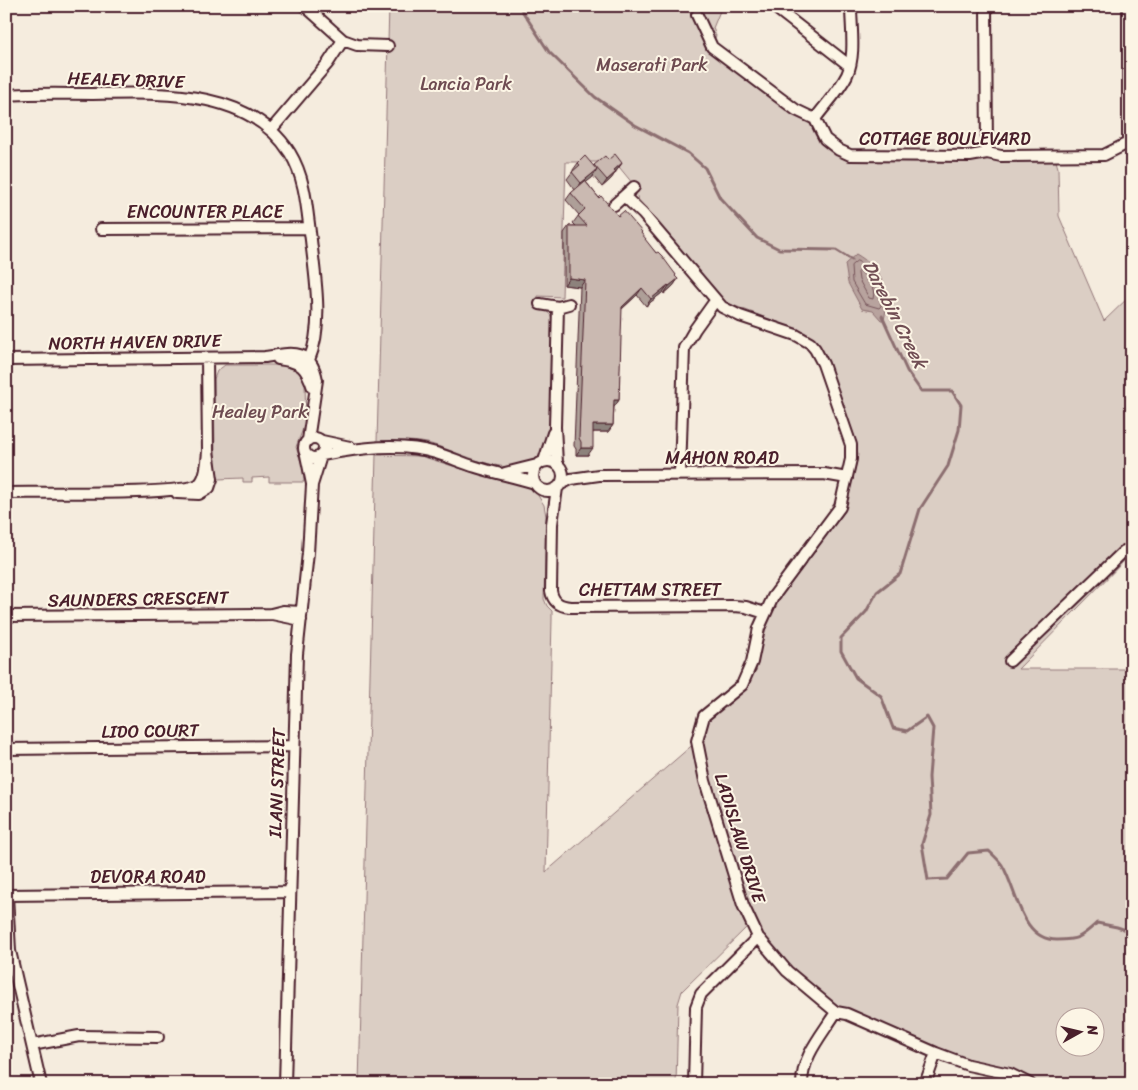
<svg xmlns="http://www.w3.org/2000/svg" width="1138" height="1090" viewBox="0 0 1138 1090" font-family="Sriracha,sans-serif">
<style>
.green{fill:#dbcec4;stroke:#927678;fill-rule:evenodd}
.water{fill:#b8a39e;stroke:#8c6e70}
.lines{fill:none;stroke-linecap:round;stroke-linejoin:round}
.shore{stroke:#765459;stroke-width:1}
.stream{stroke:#8c6e70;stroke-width:3}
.street-casing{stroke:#4a1f2b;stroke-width:14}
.street{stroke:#fcf5e5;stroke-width:10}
.wall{fill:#ae9f98;stroke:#4a1f2b}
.shaded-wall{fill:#8d827c;stroke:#4a1f2b}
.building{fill:#cab9b1;stroke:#4a1f2b}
.labels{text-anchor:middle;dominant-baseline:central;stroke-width:4;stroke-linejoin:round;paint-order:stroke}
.park-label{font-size:18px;fill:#6e4b51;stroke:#fcf5e5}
.street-label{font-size:18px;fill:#4a1f2b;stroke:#fcf5e5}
.water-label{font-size:19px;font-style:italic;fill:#704d53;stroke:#fcf5e5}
</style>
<rect width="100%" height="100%" fill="#f5ecde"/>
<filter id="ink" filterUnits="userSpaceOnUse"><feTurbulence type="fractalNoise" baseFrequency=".02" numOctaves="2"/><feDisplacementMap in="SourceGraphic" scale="10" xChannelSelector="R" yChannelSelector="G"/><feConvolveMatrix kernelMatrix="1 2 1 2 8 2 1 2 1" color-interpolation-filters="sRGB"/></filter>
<g filter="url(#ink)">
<path class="green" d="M389 6H722L713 28 716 36 708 49 807 120C812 125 813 132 817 138 829 153 845 160 864 161H971L986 157 1000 161H1056L1058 168 1059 216 1104 321 1132 294V553L1018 669H1132V1084H1030L968 1065 847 1014 787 971 751 923 682 991 678 1004 676 1084H359L376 455 421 456 481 475 509 480 530 486 535 491 544 505 546 516 544 599 547 606 552 611V619L546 872 697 741 704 716 742 685 748 672 756 671 764 633 772 611 778 601 845 511 856 465 858 455 855 438 828 361 822 349 816 341 806 333 727 303 714 290 638 199 636 194 638 190 615 162H566L562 297 538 296 537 309C545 309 551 313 553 321 552 347 552 372 551 398 551 409 552 421 550 432 536 498 465 452 427 443 411 440 393 441 377 442ZM1066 1018H1096V1048H1066Z
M225 365H286L297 370 302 375 305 384 306 421 296 447 303 468 304 482H269V477L252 478V482H243V478L218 479 215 456 214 379 217 371Z"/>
<path class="water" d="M856 254C882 269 891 291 884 320H881L873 311 862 309 848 283 845 264Z"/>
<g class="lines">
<path class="shore" d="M857 261 865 265 880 285 881 306 879 308 865 304 852 282 851 266Z
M860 271C868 278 876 288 873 299L869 298 859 280 858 273Z"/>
<path class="stream" d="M519 6 549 52 595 97 635 125 688 153 705 168 720 198 757 238 779 249 836 250 852 260
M882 316 907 371 921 391H952L961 405 959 430 948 466 920 509 900 574 877 592 866 612 841 638V651L856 678 881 696 893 728 907 731 927 717 933 728 929 777 931 815 922 844 928 880 947 879 968 853 989 851C993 855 999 860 1002 865 1017 889 1020 940 1057 940 1079 940 1081 937 1097 923L1117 927 1132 932"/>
<g class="street-casing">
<path id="street" d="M773 6 850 66
M986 6 987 153
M1128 6V144
M697 15 712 47 796 110 815 119 825 139 839 150 850 155 970 156 987 153 1001 156 1104 155 1124 145 1132 144
M343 40 357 45 388 46
M6 95C35 93 64 94 93 94 160 93 249 88 290 153 306 179 307 211 311 240 315 277 324 325 309 360L301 365
M815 119C825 105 839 91 847 75 856 55 851 28 851 6
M271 130 328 63 343 40 305 6
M624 196 643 214 722 307 740 316 796 335 810 343 815 349 823 364 851 445V459L840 507 773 597 759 628 752 662 742 685 704 716 697 741 705 781 743 905 758 937 787 971 836 1012 847 1014 936 1053 968 1065 1010 1074 1030 1084
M614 205 634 187
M101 229 309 228
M540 304 558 307 569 304
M278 359C301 362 306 366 313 388
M6 360 265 357C291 353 311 347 317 380L308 440
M304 448a10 10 0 1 1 20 0a10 10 0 1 1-20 0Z
M322 441 350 447
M306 455 312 484
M322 455C359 448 400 442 436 453 450 457 462 463 476 467 495 473 515 477 535 483
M533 476a15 15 0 1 1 30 0a15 15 0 1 1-30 0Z
M544 461 553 433
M557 463 555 427 558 307
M505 473 537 465
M680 474 684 348 695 329 715 301
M561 484 571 479 599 475 824 474 847 478
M557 488 552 524 551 591C553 602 559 606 570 607L734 606 746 607 765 613
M6 493C35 492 184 496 199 484 207 477 207 460 208 451
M177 493 199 494 209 488 212 479 208 451 207 358
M272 614 301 620
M6 616 271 614 283 611 302 612
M1010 661 1124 551 1132 549
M6 749 294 746
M6 895 289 892
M7 895 10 951 41 1084
M32 1045 79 1036 158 1037
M285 1084 297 654 308 553 312 485 321 456
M694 1084 696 1007 701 994 758 937
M802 1084C802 1056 822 1035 836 1012
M925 1084 936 1053"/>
</g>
<use href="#street" class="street"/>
</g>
<path class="wall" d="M608 160 622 163 611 179 602 187 593 176 586 182 599 198 618 216 642 232 641 233 645 240 656 253 676 275 675 276 678 279 673 286 664 294 663 292 646 306 637 295 621 310 619 400 614 407 613 425 608 432H593L588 455H576V449L574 446 580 287 564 285V233L569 226H576L573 223 579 215 566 200 571 193 575 190 567 179 573 171V170L578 163 593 166 594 165Z"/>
<path class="shaded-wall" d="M622 163 617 170 609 177 614 170Z
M597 170 592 178 576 190 581 183Z
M616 172 611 179 602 187 607 180Z
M569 278 585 280 580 287 564 285Z
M678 279 673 286 664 294 669 286Z
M668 285 663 292 646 306 651 299Z
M642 288 637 295 616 314 622 307Z
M614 400H619L614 407H609Z
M593 425H613L608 432H588Z
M581 448H593L588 455H576Z"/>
<path class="building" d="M615 154 622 163 614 170 616 172 607 180 594 165 605 156 608 160Z
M585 156 597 170 581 183 572 172 580 165 578 163Z
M585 181 599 198 601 196 618 216 624 211 642 232 641 233 646 239H645L656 253 658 252 662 256 676 275 675 276 678 279 669 286 668 285 651 299 642 288 622 307 619 400H614L613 425H593V448H581V442L579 438 585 280 569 278V226H587L578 216 585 209 571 193Z"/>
</g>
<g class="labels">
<g class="park-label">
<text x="652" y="65">Maserati Park</text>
<text x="466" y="84">Lancia Park</text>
<text x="260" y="412">Healey Park</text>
</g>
<g class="street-label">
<text transform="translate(126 80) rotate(2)">HEALEY DRIVE</text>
<text x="945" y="139">COTTAGE BOULEVARD</text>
<text x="205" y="212">ENCOUNTER PLACE</text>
<text transform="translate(135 342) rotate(-1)">NORTH HAVEN DRIVE</text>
<text x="722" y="458">MAHON ROAD</text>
<text x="650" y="590">CHETTAM STREET</text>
<text transform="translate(138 599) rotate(-1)">SAUNDERS CRESCENT</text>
<text transform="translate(150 731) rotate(-1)">LIDO COURT</text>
<text transform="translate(277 783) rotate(-88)">ILANI STREET</text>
<text transform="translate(740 838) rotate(73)">LADISLAW DRIVE</text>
<text x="148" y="877">DEVORA ROAD</text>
</g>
<g class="water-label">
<text transform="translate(895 314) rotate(63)">Darebin Creek</text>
</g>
</g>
<rect width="1138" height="1090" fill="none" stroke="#fcf5e5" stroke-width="25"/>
<rect x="12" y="12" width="1113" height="1065" fill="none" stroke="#4a1f2b" stroke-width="2" filter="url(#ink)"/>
<g transform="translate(1080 1032) rotate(82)"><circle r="24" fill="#fcf5e5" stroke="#b59f9b"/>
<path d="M0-4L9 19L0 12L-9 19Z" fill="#4a1f2b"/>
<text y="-8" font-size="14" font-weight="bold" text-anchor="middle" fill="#4a1f2b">N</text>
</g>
</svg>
